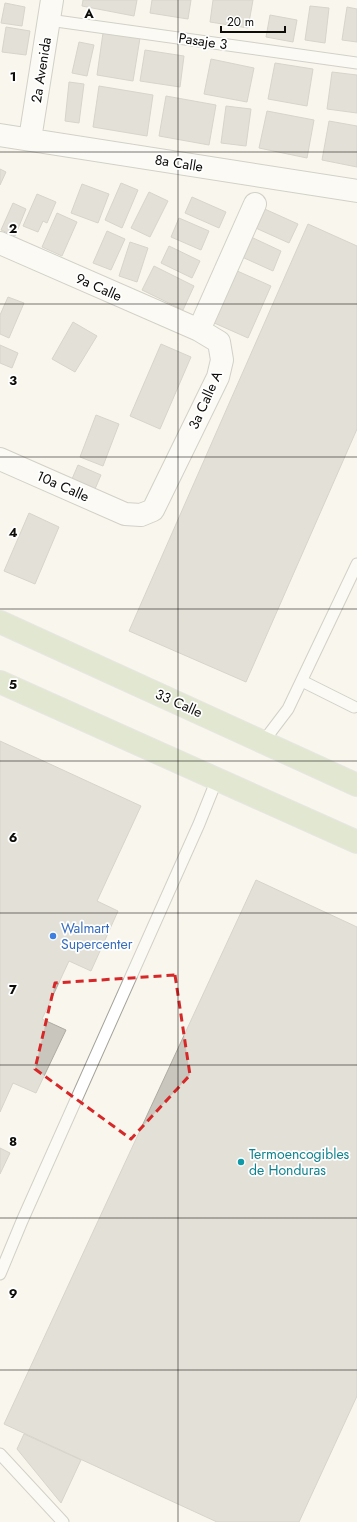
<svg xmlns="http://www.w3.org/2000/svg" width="357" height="1522" viewBox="0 0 357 1522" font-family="Jost,sans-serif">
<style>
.building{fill:#c8c6bd;stroke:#aeaba2}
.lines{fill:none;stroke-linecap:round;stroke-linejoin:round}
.lane-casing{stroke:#a4a299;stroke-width:13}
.street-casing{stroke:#a4a299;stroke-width:24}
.primary-casing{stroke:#d3d3d3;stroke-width:24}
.lane{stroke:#fff;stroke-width:11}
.street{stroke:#fff;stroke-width:22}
.primary{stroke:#c5d6ad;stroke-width:22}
.marked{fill:none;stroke:#d62828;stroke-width:3;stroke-dasharray:8 5;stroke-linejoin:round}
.grid{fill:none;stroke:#0d0c09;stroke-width:1;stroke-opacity:0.55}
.shop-dot{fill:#3f7fe0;stroke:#fff;stroke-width:1.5}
.culture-dot{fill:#0f9aa8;stroke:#fff;stroke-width:1.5}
.labels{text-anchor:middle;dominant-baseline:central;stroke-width:3.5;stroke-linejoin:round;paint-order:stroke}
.street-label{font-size:14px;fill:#0d0c09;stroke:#fff}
.shop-label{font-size:14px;fill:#366cbe;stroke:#fff;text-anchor:start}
.culture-label{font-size:14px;fill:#0d838f;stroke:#fff;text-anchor:start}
.grid-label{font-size:13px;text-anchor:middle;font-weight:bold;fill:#0d0c09;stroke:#fff;stroke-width:3.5;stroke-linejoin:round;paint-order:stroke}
</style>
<rect width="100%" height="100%" fill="#f8f6ed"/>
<path class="building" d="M83 0H137L134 16 82 6Z
M152 0H191L188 19 150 13Z
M213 0H253L248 28 210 22Z
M5 3 25 7 22 26 1 23Z
M310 6 329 8 325 43 305 40Z
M347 7 357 9V42L342 40Z
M270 15 297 20 293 42 266 37Z
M6 27 30 31 26 55 2 52Z
M103 33 140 38 133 81 97 75Z
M79 42 94 45 87 76 72 73Z
M145 50 184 56 180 87 140 81Z
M211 59 254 68 247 102 204 94Z
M275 63 313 69 307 106 268 99Z
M332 72 357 75V113L327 109Z
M69 82 84 84 79 123 65 121Z
M99 86 153 95 147 136 93 127Z
M166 96 216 105 209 145 159 136Z
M226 106 251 109 246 146 221 143Z
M267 111 314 120 307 158 259 148Z
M329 121 357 126V167L322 160Z
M0 169 6 172 0 185Z
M121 183 138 190 122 228 105 220Z
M82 184 109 194 98 223 71 213Z
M149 192 168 201 150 237 131 228Z
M37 194 56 202 47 223 43 221 38 232 23 226Z
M192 197 226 212 219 228 185 213Z
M13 203 26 209 15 236 1 230Z
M258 206 298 224 289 243 249 225Z
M57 213 77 222 62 256 42 247Z
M179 218 209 231 201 250 171 237Z
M308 224 357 246V429L246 682 129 631Z
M107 231 125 239 111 270 93 263Z
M251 237 281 251 273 271 242 257Z
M130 242 148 248 137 282 119 276Z
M169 246 200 261 192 278 161 263Z
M154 266 194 286 183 310 142 290Z
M235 270 271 286 248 338 212 322Z
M8 297 24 303 9 338 0 334V315Z
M73 322 97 336 75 372 52 359Z
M161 344 191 357 160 429 130 416Z
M0 345 18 353 12 368 0 363Z
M96 415 119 424 103 466 80 457Z
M78 465 101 475 95 489 72 479Z
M29 513 59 527 35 584 4 571Z
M0 741 141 806 97 901 118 911 91 971 69 961 42 1019 66 1030 36 1093 13 1083 0 1112Z
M256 880 357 927V1396L299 1522H217L4 1424Z
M0 1148 10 1153 0 1174Z
M24 1434 81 1460 61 1503 17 1449Z"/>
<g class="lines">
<g class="lane-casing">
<path id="lane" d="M49 20 357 63
M302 681 354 707
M263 742 288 709 357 564
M0 1274 22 1221 199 824 217 779
M0 1454 63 1522"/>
</g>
<g class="street-casing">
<path id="street" d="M0 135 357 191
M30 139 52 0
M0 243 199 330
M0 459 125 514 141 515 153 510 218 377 222 360 219 342 199 330 255 204"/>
</g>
<g class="primary-casing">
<path id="primary" d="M0 622 357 785
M0 682 357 842"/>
</g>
<use href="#lane" class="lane"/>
<use href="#street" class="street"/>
<use href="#primary" class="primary"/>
</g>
<path d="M0 0H357V1522H0ZM175 975 190 1075 131 1139 35 1069 55 983Z" fill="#f8f6ed" fill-opacity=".55" fill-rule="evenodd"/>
<path class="marked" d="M175 975 190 1075 131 1139 35 1069 55 983Z"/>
<path class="grid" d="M178 0V1522M0 152H357M0 304H357M0 457H357M0 609H357M0 761H357M0 913H357M0 1065H357M0 1218H357M0 1370H357"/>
<circle class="shop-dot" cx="53" cy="936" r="4"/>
<circle class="culture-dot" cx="241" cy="1162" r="4"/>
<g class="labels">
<g class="street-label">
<text transform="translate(203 41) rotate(8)">Pasaje 3</text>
<text transform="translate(41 70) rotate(-81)">2a Avenida</text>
<text transform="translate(179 163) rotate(9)">8a Calle</text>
<text transform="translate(99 287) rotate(24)">9a Calle</text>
<text transform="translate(205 400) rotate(-66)">3a Calle A</text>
<text transform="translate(63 486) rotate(24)">10a Calle</text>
<text transform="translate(179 703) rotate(24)">33 Calle</text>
</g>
<g class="shop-label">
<text x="61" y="928">Walmart<tspan x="61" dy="16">Supercenter</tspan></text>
</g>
<g class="culture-label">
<text x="249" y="1154">Termoencogibles<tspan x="249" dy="16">de Honduras</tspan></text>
</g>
</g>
<g class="grid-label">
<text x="89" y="18">A</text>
<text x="13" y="81">1</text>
<text x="13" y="233">2</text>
<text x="13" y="385">3</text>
<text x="13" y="537">4</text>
<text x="13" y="689">5</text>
<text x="13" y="842">6</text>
<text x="13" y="994">7</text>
<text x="13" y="1146">8</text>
<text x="13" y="1298">9</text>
</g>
<path d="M221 26v6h64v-6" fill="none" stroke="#0d0c09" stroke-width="2"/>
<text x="227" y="26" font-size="12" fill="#0d0c09" stroke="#ffffff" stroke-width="3" paint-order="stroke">20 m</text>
</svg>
